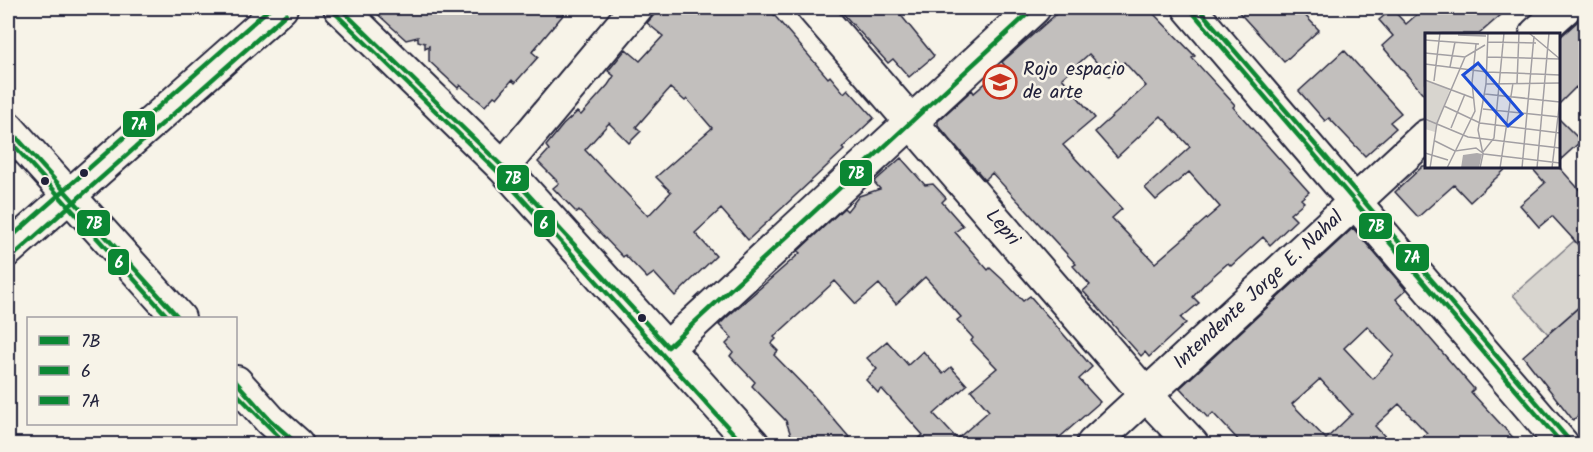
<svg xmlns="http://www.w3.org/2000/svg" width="1593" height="452" viewBox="0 0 1593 452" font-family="Kalam,sans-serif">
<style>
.green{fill:#d8d5cf;stroke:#7d7c85;stroke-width:1.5}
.building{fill:#c2bfbd;stroke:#22223b;stroke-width:1.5;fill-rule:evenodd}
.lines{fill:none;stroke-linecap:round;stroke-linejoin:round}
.minor-casing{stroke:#22223b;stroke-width:36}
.minor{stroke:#f7f3e8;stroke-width:32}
.bus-1-casing{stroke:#f7f3e8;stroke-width:9}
.bus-2-casing{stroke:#f7f3e8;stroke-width:9}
.bus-3-casing{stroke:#f7f3e8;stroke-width:9}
.bus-1{stroke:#0b8733;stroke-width:4.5}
.bus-2{stroke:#0b8733;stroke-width:4.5}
.bus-3{stroke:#0b8733;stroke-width:4.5}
.bus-dot{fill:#22223b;stroke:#f7f3e8;stroke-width:2}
.labels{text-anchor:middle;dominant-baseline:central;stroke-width:5;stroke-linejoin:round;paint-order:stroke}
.poi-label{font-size:20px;fill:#22223b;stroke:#f7f3e8;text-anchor:start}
.street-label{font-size:20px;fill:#22223b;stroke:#f7f3e8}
.inset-road{fill:none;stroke:#a29fa3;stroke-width:1.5}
.view{fill:#1d4ed8;fill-opacity:0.15;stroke:#1d4ed8;stroke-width:3}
.inset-edge{fill:none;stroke:#22223b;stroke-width:3}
.line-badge{stroke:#f7f3e8;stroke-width:2}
.badge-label{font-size:16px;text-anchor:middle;font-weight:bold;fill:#fff}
</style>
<rect width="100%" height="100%" fill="#f7f3e8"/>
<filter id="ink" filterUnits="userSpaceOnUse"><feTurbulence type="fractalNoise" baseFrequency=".0167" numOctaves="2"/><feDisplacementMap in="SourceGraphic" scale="12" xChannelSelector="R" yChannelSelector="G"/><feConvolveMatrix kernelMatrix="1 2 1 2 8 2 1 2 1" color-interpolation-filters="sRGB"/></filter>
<g filter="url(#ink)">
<path class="green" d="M1574 241 1585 253V301L1548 334 1513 295Z"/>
<path class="building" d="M371 8H569L532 52 538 57 515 83 512 80 497 98 494 96 485 106 460 85 458 88 429 61V46L425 48V43L418 41V37L406 40Z
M660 8H768L828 78 830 76 844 93 848 89 874 118 842 148 844 150 748 240 721 209 695 233 716 256 675 296 654 273 647 278 625 255 623 257 579 211 577 213 553 188 559 183 538 162 549 150 546 146 563 125 577 112 581 115 608 85 614 76 608 71 626 49 640 61 663 36 647 23ZM670 88 685 101 687 99 712 128 656 177 671 192 648 216 585 150 609 123 629 143 641 131 636 127Z
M838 8H895L934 56 909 77 893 59 888 63Z
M1063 8H1148L1195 56 1192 58 1235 105 1233 107 1309 192 1301 199 1304 202 1290 214 1296 220 1270 245 1263 237 1231 266 1228 263 1204 284 1193 297 1199 303 1181 318 1186 323 1149 357 1145 352 1141 356 1083 291 1090 285 1073 266 1076 264 992 173 985 180 938 125V121L972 90 974 93 1005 66 1002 62ZM1089 54 1109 76 1124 62 1146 86 1095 132 1117 157 1161 116 1190 147 1145 188 1156 200 1189 172 1220 207 1155 263 1112 218 1122 209 1063 145 1095 118 1062 78Z
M1235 8H1298L1319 30 1284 62Z
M1424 8H1509L1479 34H1426V97L1382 46 1393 36 1379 20 1392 9 1406 24Z
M1586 14V97L1576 87 1558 105V39Z
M1344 50 1401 113 1390 122 1396 128 1365 156 1329 118 1325 121 1299 91Z
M1558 118 1581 141 1558 162Z
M901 158 925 185 933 184 946 198 942 202 963 226 955 232 988 270 990 268 1002 279 1023 301 1030 296 1092 367 1079 379 1100 402 1052 444H912L923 435 882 389 878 393 866 380 877 369 867 358 887 341 908 365 923 351 943 374 951 367 967 385 934 414 957 439 989 411 971 390 997 368 971 341 973 338 957 320 961 317 925 277 896 304 879 284 856 304 835 281 774 337 776 339 771 344 778 351 774 355 813 395 855 444H794L786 421 752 386 755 382 730 356 733 352 726 344 732 338 719 325 726 318 800 253 798 251 844 208 847 211 859 196 880 189 874 182Z
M1423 166H1509L1470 202 1454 185 1418 217 1395 192Z
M1530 166H1558L1586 197V253L1552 216 1539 227 1520 205 1545 183Z
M1353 228 1406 290 1396 299 1474 389 1471 392 1519 444H1414L1427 433 1399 404 1375 426 1392 444H1358L1352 438 1344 444H1242L1213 413 1208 418 1180 388ZM1367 326 1394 355 1373 379 1344 348ZM1320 379 1352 414 1326 439 1292 404Z
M1586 301V409L1573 420 1523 356Z"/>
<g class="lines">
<g class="minor-casing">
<g id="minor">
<path d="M340 8 503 167 753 444"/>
<path id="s1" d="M813 8 1146 395 1192 444"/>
<path d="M1189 8 1562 444"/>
<path d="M1536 34 1565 8"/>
<path d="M8 128 179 318"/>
<path d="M503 167 636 8"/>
<path d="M8 250 281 8"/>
<path d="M668 347 1034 8"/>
<path d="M236 382 270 420 297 444"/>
<path id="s2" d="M1093 444 1426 136"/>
</g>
</g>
<use href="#minor" class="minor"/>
<g class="bus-1-casing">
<path id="bus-1" d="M340 8 503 167 668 347 1034 8
M1189 8 1562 444
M8 128 179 318
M236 382 270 420 297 444"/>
</g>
<g class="bus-2-casing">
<path id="bus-2" d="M335 13 498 172 743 444
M8 139 169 318
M13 256 286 14
M236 393 286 444"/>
</g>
<g class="bus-3-casing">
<path id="bus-3" d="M1198 8 1568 439
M8 240 270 8"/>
</g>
<use href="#bus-1" class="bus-1"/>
<use href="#bus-2" class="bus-2"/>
<use href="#bus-3" class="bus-3"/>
</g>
</g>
<defs>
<g id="school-ring" transform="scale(1.725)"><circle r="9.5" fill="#f7f3e8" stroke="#c8321e" stroke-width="1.5"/><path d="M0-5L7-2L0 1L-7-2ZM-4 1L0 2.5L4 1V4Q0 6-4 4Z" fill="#c8321e"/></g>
</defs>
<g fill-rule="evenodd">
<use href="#school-ring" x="1000" y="82"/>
</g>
<g class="bus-dot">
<circle cx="84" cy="173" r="5"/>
<circle cx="45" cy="181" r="5"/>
<circle cx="642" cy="318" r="5"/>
</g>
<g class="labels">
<g class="poi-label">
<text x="1023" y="70">Rojo espacio<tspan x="1023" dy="23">de arte</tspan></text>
</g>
<g class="street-label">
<text stroke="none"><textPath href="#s1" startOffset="290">Lepri</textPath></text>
<text stroke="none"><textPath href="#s2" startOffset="226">Intendente Jorge E. Nahal</textPath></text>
</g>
</g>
<g transform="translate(1425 33)">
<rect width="135" height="135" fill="#f7f3e8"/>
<path d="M0 47 25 56 10 99 0 96Z" fill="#d8d5cf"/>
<path d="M52 120 57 121 54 135H36L38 122Z" fill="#aeabad"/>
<path class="inset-road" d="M104 0 135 26M33 2 61 3M0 7 54 11M63 9 111 10M0 20 40 24 60 12M62 24 135 26M0 31 62 39 135 42M25 34 30 9M0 47 48 65M9 48 15 0M92 50 94 0M61 51 135 50M60 61 135 69M19 73 55 90 135 100M58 76 135 84M0 86 43 104 135 115M26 95 40 61M10 108 30 118 51 115 59 121 135 130M58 119 69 105 79 0M0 120 23 127M5 135 12 90 40 24M22 135 50 78 47 50 51 11M55 135 58 121 53 97 61 51 63 0M75 135 88 50M97 135 109 3M112 135 124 0M127 135 135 66"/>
<path class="view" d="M53 30 97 81 83 93 38 42Z"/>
<rect width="135" height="135" class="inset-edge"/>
</g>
<g class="line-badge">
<rect x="122" y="110" width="34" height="28" rx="6" fill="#0b8733"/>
<rect x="839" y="159" width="34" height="28" rx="6" fill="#0b8733"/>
<rect x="496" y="164" width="34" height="28" rx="6" fill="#0b8733"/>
<rect x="76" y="209" width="35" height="28" rx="6" fill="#0b8733"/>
<rect x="533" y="209" width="23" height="29" rx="6" fill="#0b8733"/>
<rect x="1358" y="212" width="35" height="28" rx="6" fill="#0b8733"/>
<rect x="1395" y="243" width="35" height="29" rx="6" fill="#0b8733"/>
<rect x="107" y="248" width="23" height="28" rx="6" fill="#0b8733"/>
</g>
<g class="badge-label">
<text x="139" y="130">7A</text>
<text x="856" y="179">7B</text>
<text x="513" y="184">7B</text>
<text x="94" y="229">7B</text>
<text x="544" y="229">6</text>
<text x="1376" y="232">7B</text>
<text x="1412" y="263">7A</text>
<text x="119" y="268">6</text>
</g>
<rect width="1593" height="452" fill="none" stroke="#f7f3e8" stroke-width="30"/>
<rect x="15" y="15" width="1563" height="422" fill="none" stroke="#22223b" stroke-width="2" filter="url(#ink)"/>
<rect x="27" y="317" width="210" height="108" fill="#f7f3e8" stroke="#a29fa3" stroke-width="1.5"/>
<rect x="39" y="336" width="30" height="9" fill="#0b8733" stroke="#a29fa3" stroke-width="1.5"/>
<text x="81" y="347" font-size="18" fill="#22223b">7B</text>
<rect x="39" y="366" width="30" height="9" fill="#0b8733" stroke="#a29fa3" stroke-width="1.5"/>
<text x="81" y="377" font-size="18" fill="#22223b">6</text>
<rect x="39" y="396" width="30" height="9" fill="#0b8733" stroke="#a29fa3" stroke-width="1.5"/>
<text x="81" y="407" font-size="18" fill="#22223b">7A</text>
</svg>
